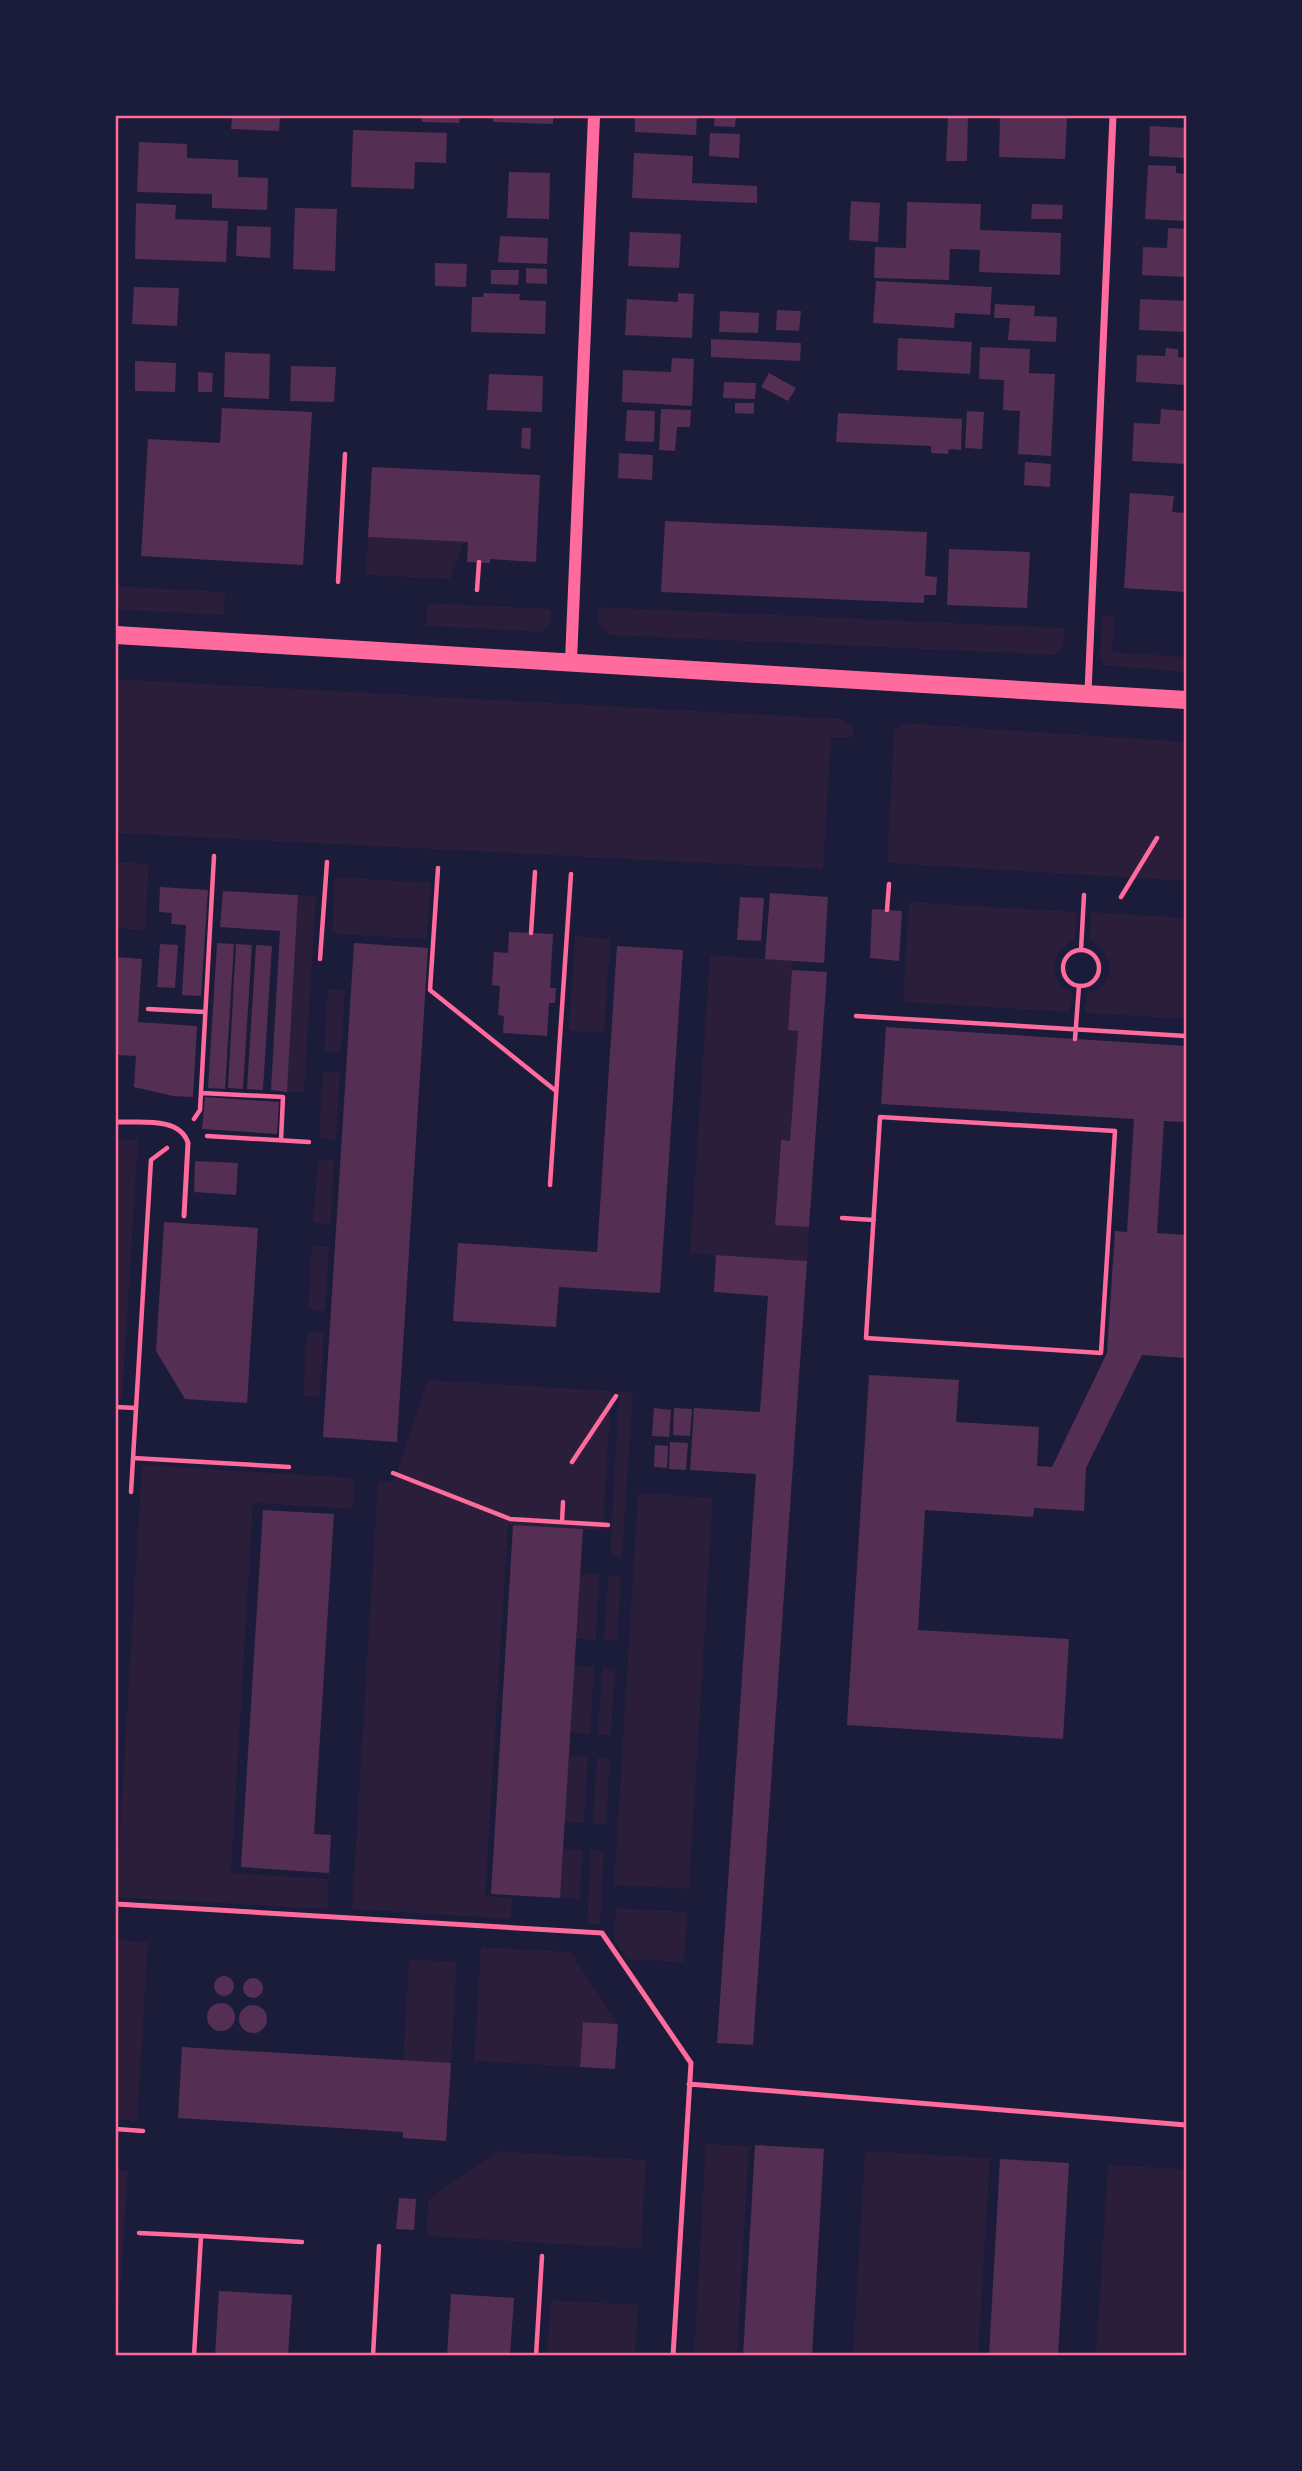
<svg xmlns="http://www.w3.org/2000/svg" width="1302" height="2471" viewBox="0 0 1302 2471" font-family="Manrope,sans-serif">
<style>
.green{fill:#2a1e3b}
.building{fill:#542f53}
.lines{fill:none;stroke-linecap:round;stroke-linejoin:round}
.path{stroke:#ff6b9d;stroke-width:4.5}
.service{stroke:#ff6b9d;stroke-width:5}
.minor{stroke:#ff6b9d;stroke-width:7}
.tertiary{stroke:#ff6b9d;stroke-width:12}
.primary{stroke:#ff6b9d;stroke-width:18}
.neatline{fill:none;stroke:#ff6b9d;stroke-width:2.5}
</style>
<rect width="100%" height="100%" fill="#1b1b3a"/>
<path class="green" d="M368 537 464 542 450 579 366 575Z
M116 586 225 592 224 615 120 610 116 603Z
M427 603 551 609C551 619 551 626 542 632L426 626Z
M599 607 1065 628 1063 647 1055 655 610 635 598 624Z
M1103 615 1114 616 1112 652 1186 657V672L1104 665 1100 658Z
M116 679 842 719 854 729 853 737H831L823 869 116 833Z
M904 723 1186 742V881L887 863 894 731Z
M116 862 149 864 145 930 116 928Z
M335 877 431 883 427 939 332 934Z
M298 895 316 896 304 1092H287Z
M909 902 1077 912 1075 940C1050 949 1047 982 1072 992L1070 1012 903 1002Z
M1091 912 1186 918V1019L1085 1013 1086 994C1117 987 1116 953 1090 940Z
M575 936 610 939 604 1033 569 1031Z
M710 955 793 960 788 1030 798 1031 790 1141H780L775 1224 809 1227 807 1261 690 1253Z
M328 989 345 990 341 1052 324 1051Z
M323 1072 340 1073 336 1140 319 1138Z
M116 1139 138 1140 122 1399 116 1398Z
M318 1159 334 1160 331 1224 313 1223Z
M312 1246 329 1247 325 1311 308 1310Z
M307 1332 324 1333 320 1397 303 1396Z
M427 1380 611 1391 603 1530 508 1525 485 1896 512 1898 511 1919 352 1909 378 1481 394 1482Z
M619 1391 633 1392 622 1557 610 1556Z
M142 1465 354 1478 353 1509 253 1503 231 1873 329 1879 327 1909 116 1897Z
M638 1493 713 1498 689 1889 614 1885Z
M580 1574 599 1575 596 1640 576 1639Z
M608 1576 621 1577 617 1641 604 1640Z
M574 1666 594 1667 590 1734 570 1733Z
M602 1668 615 1669 611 1735H598Z
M569 1756 588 1757 584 1823 564 1822Z
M597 1758H610L606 1824H593Z
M563 1849 583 1850 579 1899 560 1898Z
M591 1850 604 1851 600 1924H587Z
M616 1908 687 1912 684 1962 627 1959 614 1940Z
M116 1940 148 1942 137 2121 116 2119Z
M481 1947 571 1952 618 2024 583 2022 580 2067 474 2061Z
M409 1959 457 1962 451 2063 403 2060Z
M706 2144 749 2146 737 2355H694Z
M497 2151 646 2160 641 2249 426 2236 428 2200Z
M865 2151 990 2158 978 2355H853Z
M1108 2165 1186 2169V2355H1096Z
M116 2170 128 2171 116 2353Z
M551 2300 638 2305 635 2355H547Z"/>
<path class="building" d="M232 116H280L279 131 231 129Z
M422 116H460L459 123 422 122Z
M493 116H553V124L493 122Z
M635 116H697L696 135 635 132Z
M715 116H736L735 127 714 126Z
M948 116H968L967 161H946Z
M1000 116H1067L1065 159 999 157Z
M1150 126 1186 128V158L1149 156Z
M353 130 447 133 446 163 415 162 414 189 351 187Z
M710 133 740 134 739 158 709 156Z
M139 142 187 144V158L238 160V177L268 178 267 210 212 208V194L137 192Z
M634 153 693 156 692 183 757 186V203L632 198Z
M1148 165 1176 166V173L1186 174V221L1145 219Z
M509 172 550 173 549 219 507 218Z
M851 201 880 203 878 242 849 240Z
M907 202 981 204 980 230 1061 233 1060 275 979 272 980 250 950 249 949 280 874 278 875 247 906 248Z
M136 203 176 205 175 219 228 221 226 262 135 259Z
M1032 204 1063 205 1062 219H1031Z
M295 208 337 209 335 271 293 269Z
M237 226 271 227 270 258 236 256Z
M1168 228 1186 229V277L1142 275 1143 247 1167 248Z
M630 232 681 234 679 268 628 266Z
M500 236 548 238 547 264 498 262Z
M435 263 467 264 466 287 435 286Z
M526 268 547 269V284L526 283Z
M491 270H519L518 285 491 284Z
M876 281 992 287 990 315 955 313 954 328 873 323Z
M134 287 179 288 177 326 132 324Z
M484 293 520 294 519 300 546 301 545 334 471 332 472 297H483Z
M678 293 694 294 692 338 625 335 627 299 678 302Z
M1140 299 1186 301V332L1139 330Z
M995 304 1035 306 1034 316 1057 317 1056 342 1008 340 1010 318H994Z
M777 310 801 311 799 331 776 330Z
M720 311 759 313 758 333 719 332Z
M898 338 972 342 970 374 897 370Z
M711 339 801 343 800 361 711 357Z
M980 347 1030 349 1029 373 1055 374 1051 456 1018 454 1020 411 1003 410 1004 380 979 379Z
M1166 348 1178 349V357L1186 358V385L1136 382 1137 355 1165 356Z
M225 352 270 354 269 399 224 397Z
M672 358 694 359 692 406 622 402 623 370 671 372Z
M135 361 176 363 175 392 135 391Z
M291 366 336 367 334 402 290 401Z
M198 372 213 373 212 392H198Z
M769 373 796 388 788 401 761 387Z
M489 374 543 376 542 412 487 410Z
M724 382 756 383 755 399 723 398Z
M735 403H754V414L735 413Z
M222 408 312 412 303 565 141 556 148 439 220 443Z
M661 409 691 410 690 427H677L675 451 659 450Z
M1161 409 1186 411V464L1132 461 1134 423 1160 424Z
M627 410 655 411 654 442 625 441Z
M967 411 984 412 982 449 965 448Z
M838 413 962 419 961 450 949 449 948 454 931 453V446L836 442Z
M522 428H531L530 449 521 448Z
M619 453 653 455 652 480 618 478Z
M1025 462 1051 464 1050 487 1024 485Z
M372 467 540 475 536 562 490 559V563L467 562 468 542 368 537Z
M1130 493 1174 496 1172 512 1186 513V592L1124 588Z
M665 521 927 532 925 576 937 577 936 595H924V603L661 592Z
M949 549 1030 552 1027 608 947 605Z
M160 887 208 890 201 996 182 995 186 925 171 924 172 913 159 912Z
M223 891 298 895 287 1092 271 1090 280 931 220 927Z
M770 893 828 897 824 963 765 959Z
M740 897 764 898 761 941 737 940Z
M872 909 902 911 899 961 870 958Z
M509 932 553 934 550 988H556L555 1003H549L547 1036 503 1033 504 1016 498 1015 500 986 492 985 494 952 508 953Z
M217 943 234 944 225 1089 208 1088Z
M354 943 428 948 397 1442 323 1437Z
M160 944 178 945 175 988 157 987Z
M236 944 252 945 243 1089 228 1088Z
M256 945 272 946 263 1090 247 1089Z
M617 946 683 950 660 1293 559 1287 556 1327 453 1321 458 1243 597 1252Z
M116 957 142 959 138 1022 197 1026 193 1097 173 1096 134 1087 136 1056 116 1055Z
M792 970 827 972 809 1227 775 1225 781 1140 790 1141 798 1031 788 1030Z
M886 1027 1186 1046V1122L1164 1121 1157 1233 1186 1235V1358L1142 1355 1086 1468 1084 1511 1034 1508 1033 1517 925 1510 918 1630 1069 1639 1063 1739 847 1725 869 1375 959 1380 956 1422 1039 1427 1037 1466 1052 1467 1107 1353 1115 1231 1127 1232 1134 1119 881 1104Z
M205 1097 279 1102 277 1134 202 1129Z
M195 1161 238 1163 236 1195 194 1192Z
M164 1222 258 1228 247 1403 185 1399 156 1351Z
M716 1255 807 1261 753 2045 717 2043 756 1474 690 1470 694 1408 760 1412 768 1296 714 1292Z
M654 1408 671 1410 669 1437 652 1436Z
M674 1408 692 1409 690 1436 673 1435Z
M670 1442 688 1443 686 1470 669 1469Z
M655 1445 668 1446 667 1468 654 1467Z
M263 1510 334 1514 314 1834 331 1835 329 1873 241 1867Z
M513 1525 583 1529 560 1898 491 1894Z
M214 1986a10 10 0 1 1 20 0a10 10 0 1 1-20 0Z
M243 1988a10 10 0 1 1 20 0a10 10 0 1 1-20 0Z
M207 2017a14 14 0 1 1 28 0a14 14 0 1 1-28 0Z
M239 2019a14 14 0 1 1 28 0a14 14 0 1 1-28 0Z
M583 2022 618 2024 615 2069 580 2067Z
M182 2047 451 2063 446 2141 403 2138V2132L178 2118Z
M755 2145 824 2149 812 2356H743Z
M1000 2159 1069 2163 1058 2356H989Z
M399 2198 416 2199 414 2230 396 2229Z
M219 2291 292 2295 288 2356H215Z
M451 2294 514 2298 510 2356H447Z"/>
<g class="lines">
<path class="path" d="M338 582 345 454
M477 590 479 562
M438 868 430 990 556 1091
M1121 897 1157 838
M887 910 889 884
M531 933 535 872
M1081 950 1084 895
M1063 968a18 18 0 1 1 36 0a18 18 0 1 1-36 0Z
M320 959 327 862
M148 1009 205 1012
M856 1016 1186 1036
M1075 1039 1079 986
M201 1093 283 1097 281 1140
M880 1117 1115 1131 1101 1353 866 1338Z
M194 1119 200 1110 214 856
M207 1136 309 1142
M550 1185 571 874
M842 1218 874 1220
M116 1407 136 1408
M133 1458 289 1467
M572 1462 616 1396
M393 1473 510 1519 608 1525
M131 1492 151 1160 167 1148
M562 1522 563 1502
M116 2129 143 2131
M139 2233 201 2236
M194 2356 201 2236 302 2242
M373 2356 379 2246
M536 2356 542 2256"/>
<path class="service" d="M116 1122C138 1123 180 1116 188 1143L184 1216
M116 1904 602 1933 691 2063 673 2356
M689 2084 1186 2125"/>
<path class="minor" d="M1088 692 1113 116"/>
<path class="tertiary" d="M571 661 594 116"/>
<path class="primary" d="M116 635 1186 700"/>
</g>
<rect width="1302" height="2471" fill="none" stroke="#1b1b3a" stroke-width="234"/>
<rect x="117" y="117" width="1068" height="2237" class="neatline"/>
</svg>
